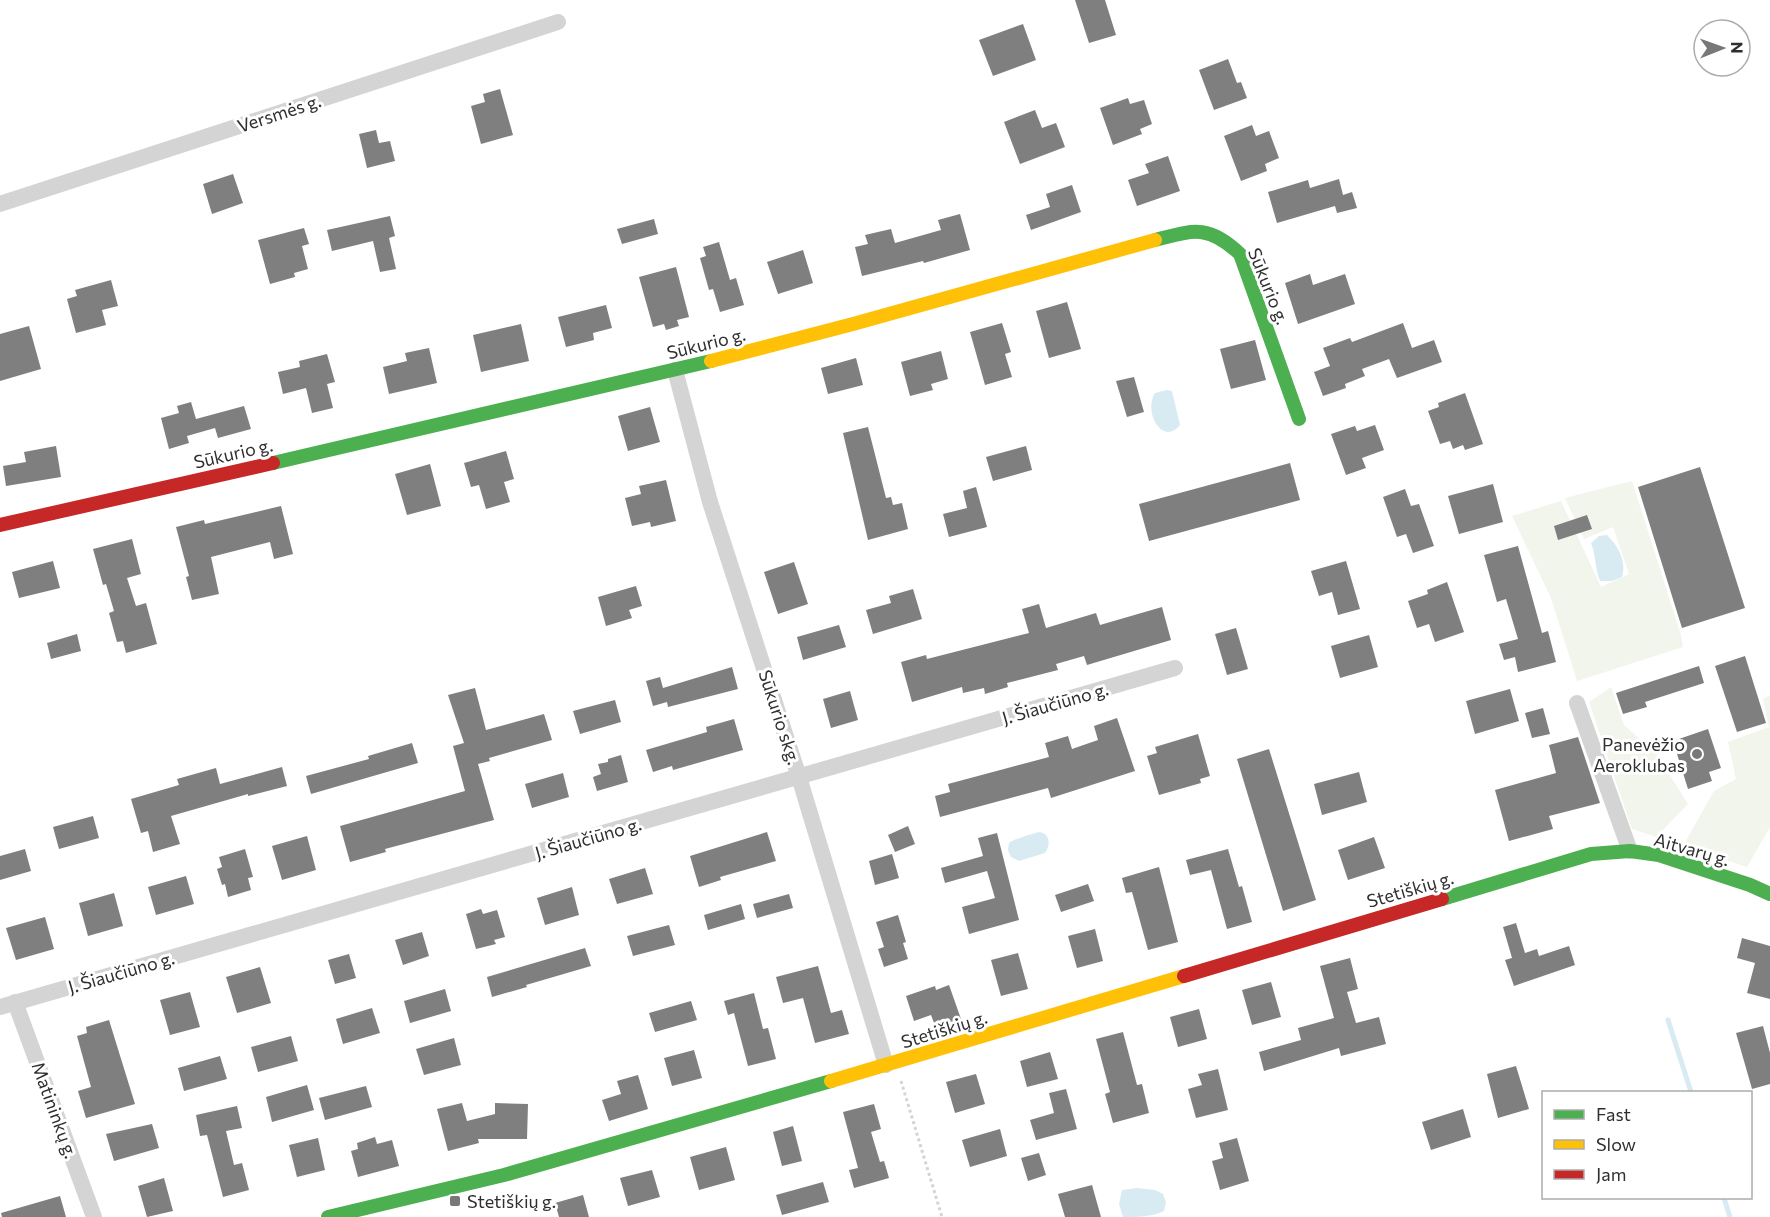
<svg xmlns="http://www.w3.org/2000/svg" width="1770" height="1217" viewBox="0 0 1770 1217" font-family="Commissioner,sans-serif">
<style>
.green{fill:#f1f5ec}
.water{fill:#d8ebf3}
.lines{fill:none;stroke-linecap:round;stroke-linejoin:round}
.stream{stroke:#d8ebf3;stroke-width:5}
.building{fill:#7f7f7f}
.path{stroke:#d4d4d4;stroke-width:3;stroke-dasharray:3 3;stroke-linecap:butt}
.street{stroke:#d4d4d4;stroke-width:16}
.fast{stroke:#4caf50;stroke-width:14}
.slow{stroke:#ffc107;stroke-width:14}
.jam{stroke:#c62828;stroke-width:14}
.poi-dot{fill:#787878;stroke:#fff;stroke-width:2}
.labels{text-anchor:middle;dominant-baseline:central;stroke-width:6;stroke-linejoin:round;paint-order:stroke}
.street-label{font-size:18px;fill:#2f2f2f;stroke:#fff}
.poi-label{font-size:18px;fill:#2f2f2f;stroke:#fff;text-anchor:end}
</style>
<rect width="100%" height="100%" fill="#fff"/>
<path class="green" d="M1632 481 1681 635 1683 647 1577 681 1551 598 1512 516 1561 501 1601 587 1629 574 1613 527 1584 539 1565 498Z
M1611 687 1624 725 1657 755 1688 804 1656 837 1632 829 1589 702Z
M1770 695V827L1747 867 1683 846 1714 791 1736 779 1728 742 1769 727 1763 699Z"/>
<path class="water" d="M1167 390 1172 391 1180 425C1162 447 1143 411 1155 393Z
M1607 535C1618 546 1627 561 1622 577L1612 581H1600C1595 568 1596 556 1591 543L1599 536Z
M1039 832C1050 833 1051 845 1045 853L1019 861 1011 857 1008 850 1009 843C1014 839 1032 834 1039 832Z
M1137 1188 1155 1190 1163 1194 1166 1202 1164 1211C1152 1217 1137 1217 1123 1217L1119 1204 1122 1190Z"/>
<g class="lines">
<path class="stream" d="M1668 1020 1691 1092
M1724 1198 1730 1217"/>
</g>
<path class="building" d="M1075 0H1105L1116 35 1089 43Z
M1023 24 1036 60 993 76 979 40Z
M1228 59 1237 83 1241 82 1247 98 1214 110 1199 70Z
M500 89 513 135 481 144 471 106 485 102 483 94Z
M1128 98 1130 104 1144 100 1152 124 1140 129 1142 134 1113 145 1100 108Z
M1035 110 1042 128 1056 123 1065 147 1020 164 1004 122Z
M1252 125 1256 136 1269 131 1279 158 1265 164 1267 171 1241 181 1224 136Z
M376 130 379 143 390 141 395 161 367 168 359 134Z
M1168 156 1180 191 1137 206 1128 180 1149 173 1145 164Z
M233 174 243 203 212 214 203 184Z
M1339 179 1343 195 1352 192 1357 208 1337 213 1335 206 1277 223 1268 192 1308 180 1310 188Z
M1072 185 1081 212 1031 230 1026 215 1050 207 1046 194Z
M960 214 970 250 924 263 923 261 862 276 855 247 868 244 865 235 891 229 895 243 941 230 938 220Z
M390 216 395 236 389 238 396 269 380 272 373 241 332 251 327 230Z
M654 219 658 234 622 244 617 229Z
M304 228 309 244 302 246 308 269 294 273 295 277 270 284 258 240Z
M719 242 730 280 736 278 744 305 720 312 713 289 709 290 700 258 706 256 703 247Z
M803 250 813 283 778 294 767 262Z
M676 267 689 317 677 320 679 326 666 330 664 324 653 327 639 277Z
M1310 274 1313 285 1345 274 1355 304 1298 324 1285 283Z
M111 280 118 306 102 310 106 325 76 333 67 299 77 296 75 290Z
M1067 302 1081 349 1049 358 1036 311Z
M606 305 612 328 593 333 594 340 566 347 558 317Z
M1002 323 1011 352 1005 354 1012 377 985 385 970 332Z
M1403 323 1412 348 1434 340 1442 362 1397 378 1389 359 1362 369 1365 376 1345 384 1346 388 1323 396 1314 372 1330 366 1323 348 1350 338 1352 342Z
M521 324 529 361 481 372 473 335Z
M29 326 41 369 0 381V334Z
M1255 340 1266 380 1231 389 1220 349Z
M429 348 437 383 389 394 383 367 407 361 405 353Z
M941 351 948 379 931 384 933 390 910 396 901 362Z
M327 354 335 382 327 384 333 408 312 413 306 388 283 394 278 372 300 367 299 361Z
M856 358 863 385 828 394 821 368Z
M1134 377 1144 412 1127 417 1116 381Z
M1465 393 1483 444 1465 450 1463 445 1453 449 1450 441 1440 444 1428 411 1439 407 1438 403Z
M191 402 196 419 244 406 251 429 218 438 215 428 187 436 189 443 169 449 161 418 179 413 177 406Z
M650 407 660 442 628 451 618 416Z
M1375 425 1384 450 1362 458 1366 468 1346 475 1331 434 1355 426 1357 431Z
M868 427 886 498 891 497 893 505 902 503 908 529 868 540 843 433Z
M56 446 61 477 6 486 3 466 26 462 24 452Z
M1026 446 1032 470 993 481 986 457Z
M506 451 514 479 504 482 510 502 486 509 479 485 471 487 464 463Z
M1290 463 1300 500 1149 541 1139 504Z
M430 464 441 506 407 515 395 474Z
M1700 467 1745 608 1682 628 1638 487Z
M666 480 676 521 651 527 650 522 632 526 625 498 641 494 639 486Z
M1493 484 1503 522 1459 534 1448 496Z
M976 487 987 527 949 537 943 514 967 508 963 491Z
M1405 489 1411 506 1419 504 1434 546 1413 553 1406 534 1397 537 1383 497Z
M281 506 293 554 274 559 270 542 211 557 219 594 192 600 186 577 189 576 176 527 204 520 205 524Z
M1587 515 1592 529 1558 540 1554 526Z
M132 539 141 574 127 578 136 606 146 603 157 644 126 653 123 641 117 642 109 613 114 611 106 584 103 585 93 549Z
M1518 546 1542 633 1548 631 1556 662 1518 672 1515 657 1504 660 1499 644 1518 639 1506 599 1497 602 1484 555Z
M53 561 60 588 19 598 12 572Z
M1346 561 1360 609 1338 615 1332 592 1319 596 1311 571Z
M794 562 808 604 778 614 764 572Z
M1447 582 1464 632 1435 642 1429 624 1417 628 1408 601 1428 594 1427 590Z
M636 586 642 606 629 610 632 618 606 626 598 597Z
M913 589 922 619 873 634 866 610 891 603 889 596Z
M1039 604 1046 628 1096 613 1100 625 1162 607 1171 640 1087 665 1084 656 1056 664 1058 670 1007 683 1008 687 985 694 984 688 963 693 962 687 912 702 901 662 926 655 927 659 1029 633 1022 609Z
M839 625 846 647 803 660 797 637Z
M1236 628 1248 669 1227 675 1215 634Z
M77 634 81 651 51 659 47 643Z
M1369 635 1378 667 1340 678 1331 646Z
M1745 656 1766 723 1737 732 1715 666Z
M1699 666 1704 683 1645 702 1647 707 1623 714 1616 693Z
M732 667 738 689 668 707 667 702 653 706 646 681 660 677 663 688Z
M475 688 486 730 544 714 552 740 489 758 490 761 478 764 494 820 385 849 386 852 350 862 340 826 465 791 453 746 464 743 448 695Z
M1510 689 1519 721 1475 734 1466 701Z
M850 691 858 720 831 728 823 699Z
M615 700 621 722 580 734 573 711Z
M1543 708 1550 734 1532 738 1525 713Z
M1117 718 1135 771 1051 798 1048 788 940 817 935 796 950 792 948 784 1049 757 1045 743 1068 736 1072 749 1098 740 1094 726Z
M734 719 743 750 673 770 672 766 653 772 646 750 707 732 706 727Z
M1708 729 1721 768 1709 772 1712 781 1688 789 1673 741Z
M1198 734 1210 776 1200 779 1201 783 1159 795 1147 756 1157 753 1155 747Z
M1578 737 1600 803 1549 816 1553 829 1509 841 1495 790 1556 773 1549 745Z
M412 743 418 763 311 794 306 776 369 759 368 756Z
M1269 749 1316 900 1283 911 1237 759Z
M621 755 628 782 597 791 593 777 601 774 598 764 608 762V759Z
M282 767 287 786 248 796V794L171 816 180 844 153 852 148 831 141 833 131 799 179 785 177 779 216 768 220 784Z
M1359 772 1367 802 1322 815 1314 784Z
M563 773 569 797 532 808 525 784Z
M93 816 99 838 59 849 53 827Z
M908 826 915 844 895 852 888 835Z
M767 832 776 861 720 877 721 880 699 887 690 856Z
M997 833 1019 920 969 934 962 907 995 898 987 871 945 883 941 868 983 856 978 838Z
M307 836 316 870 282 880 272 846Z
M1374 837 1385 868 1348 880 1338 850Z
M25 849 31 871 0 880V856Z
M245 849 253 877 248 878 251 890 228 897 225 884 222 885 217 869 222 867 219 857Z
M1228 849 1239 887 1242 886 1252 922 1227 929 1211 870 1190 875 1186 860Z
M892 854 899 878 875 885 869 861Z
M1159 867 1178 942 1148 950 1132 892 1126 893 1122 878Z
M645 868 653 894 617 904 609 879Z
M186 876 194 904 156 915 148 887Z
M1088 884 1094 901 1061 912 1055 895Z
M572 887 579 915 545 925 537 898Z
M114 893 123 926 88 936 79 903Z
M789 894 793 908 757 918 753 904Z
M741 904 745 919 708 930 704 915Z
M481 909 483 914 497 910 505 937 494 940 496 944 476 949 466 914Z
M898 915 906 942 903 943 908 959 884 967 878 949 884 947 876 922Z
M45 917 54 949 16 960 6 928Z
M1516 923 1525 953 1537 949 1539 956 1569 946 1575 965 1514 986 1505 960 1512 958 1503 927Z
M669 925 675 945 633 956 627 936Z
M1095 929 1103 961 1077 968 1068 936Z
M422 932 429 956 403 965 395 940Z
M1742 938 1770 946V999L1747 993 1755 963 1737 958Z
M585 948 591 966 526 985 527 987 492 997 487 977Z
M1018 953 1028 989 1001 996 991 960Z
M349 954 356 978 335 984 328 960Z
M1350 958 1358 989 1347 992 1356 1023 1379 1017 1386 1044 1341 1056 1339 1048 1264 1071 1259 1052 1301 1040 1298 1028 1334 1018 1320 966Z
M818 966 831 1013 842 1010 849 1034 815 1043 803 998 783 1003 776 977Z
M260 967 271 1003 237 1013 226 977Z
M1271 982 1281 1017 1252 1025 1242 990Z
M949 985 961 1019 936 1028 931 1015 914 1021 906 996 935 986 936 990Z
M445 989 451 1011 410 1023 404 1001Z
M190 992 200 1027 170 1035 160 1000Z
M754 993 763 1029 768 1028 776 1059 748 1066 734 1013 728 1015 724 1001Z
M691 1001 697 1020 655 1032 649 1013Z
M372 1008 380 1033 343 1044 336 1019Z
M1199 1009 1207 1039 1178 1047 1170 1017Z
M109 1020 135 1104 86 1118 78 1091 91 1087 77 1036 87 1033 86 1027Z
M1763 1026 1770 1053V1084L1752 1089 1736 1033Z
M1123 1032 1137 1085 1142 1084 1149 1113 1113 1123 1105 1094 1110 1092 1096 1039Z
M291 1036 298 1061 258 1072 251 1047Z
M454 1038 461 1065 424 1075 416 1049Z
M694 1050 702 1078 672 1086 664 1058Z
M1050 1052 1058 1079 1027 1087 1020 1061Z
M220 1056 227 1079 184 1091 178 1068Z
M1516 1066 1529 1109 1498 1118 1487 1074Z
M1218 1069 1228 1110 1196 1118 1188 1089 1202 1085 1198 1074Z
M976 1074 985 1104 955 1113 946 1082Z
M638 1075 648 1109 609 1121 602 1100 621 1094 617 1081Z
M307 1085 314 1110 272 1122 266 1097Z
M366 1086 372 1107 325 1120 319 1098Z
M1066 1089 1077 1129 1036 1140 1030 1120 1054 1113 1049 1093Z
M462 1103 467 1121 495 1114V1103L528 1104 527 1139H478L479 1143 448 1151 437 1109Z
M874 1104 881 1129 871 1132 880 1162 884 1161 889 1178 854 1188 849 1170 858 1168 843 1112Z
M237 1106 242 1128 226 1131 234 1165 242 1163 249 1190 223 1197 207 1135 200 1136 196 1115Z
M1463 1109 1471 1137 1431 1150 1422 1122Z
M152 1124 159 1148 114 1161 106 1134Z
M793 1126 802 1161 782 1166 773 1132Z
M1000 1129 1007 1156 970 1167 962 1140Z
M375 1137 377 1144 392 1140 399 1166 358 1177 351 1151 358 1149 357 1143Z
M318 1138 325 1170 297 1177 289 1145Z
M1237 1138 1249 1181 1220 1190 1212 1161 1223 1158 1219 1143Z
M726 1147 735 1180 699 1190 690 1157Z
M1039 1153 1046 1175 1028 1181 1021 1158Z
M652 1170 660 1197 628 1206 620 1178Z
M164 1178 173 1211 147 1217 138 1186Z
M823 1182 829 1202 782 1215 776 1195Z
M1092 1185 1101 1217H1065L1058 1194Z
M583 1195 589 1217H559L555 1203Z
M60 1196 66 1217H2L1 1213Z"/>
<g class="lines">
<path class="path" d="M901 1081 942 1217"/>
<path class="street" d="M0 204 558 22
M675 370 710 502 799 777 886 1065
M1577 703 1630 851
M15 1002 94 1217
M0 1007 1175 668"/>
<path class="fast" d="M1155 240C1194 230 1208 224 1240 254L1299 419
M273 463 711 361
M1442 899 1591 854 1630 851 1659 855 1750 885 1770 894
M328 1217 504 1175 831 1081"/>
<path class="slow" d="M711 361 853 324 1155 240
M831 1081 1184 976"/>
<path class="jam" d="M0 525 273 463
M1184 976 1442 899"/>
</g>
<g class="poi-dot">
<circle cx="1697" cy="754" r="6"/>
<rect x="449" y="1195" width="12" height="12" rx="3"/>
</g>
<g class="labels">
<g class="street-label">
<text transform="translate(279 113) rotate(-18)">Versmės g.</text>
<text transform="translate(1269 286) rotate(68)">Sūkurio g.</text>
<text transform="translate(706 343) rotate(-14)">Sūkurio g.</text>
<text transform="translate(233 453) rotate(-13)">Sūkurio g.</text>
<text transform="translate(1055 703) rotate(-16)">J. Šiaučiūno g.</text>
<text transform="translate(780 717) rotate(72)">Sūkurio skg.</text>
<text transform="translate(588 838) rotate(-16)">J. Šiaučiūno g.</text>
<text transform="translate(1692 849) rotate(16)">Aitvarų g.</text>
<text transform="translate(1410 889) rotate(-16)">Stetiškių g.</text>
<text transform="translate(121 972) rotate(-16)">J. Šiaučiūno g.</text>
<text transform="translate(944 1029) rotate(-17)">Stetiškių g.</text>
<text transform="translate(55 1110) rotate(70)">Matininkų g.</text>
</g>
<g class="poi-label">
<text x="1685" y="744">Panevėžio<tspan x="1685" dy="21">Aeroklubas</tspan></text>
<text x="467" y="1201" text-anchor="start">Stetiškių g.</text>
</g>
</g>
<rect x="1542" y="1091" width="210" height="108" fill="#ffffff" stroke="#acacac" stroke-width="1.5"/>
<rect x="1554" y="1110" width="30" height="9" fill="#4caf50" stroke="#acacac" stroke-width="1.5"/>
<text x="1596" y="1121" font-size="18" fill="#2f2f2f">Fast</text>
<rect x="1554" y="1140" width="30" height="9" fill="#ffc107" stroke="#acacac" stroke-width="1.5"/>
<text x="1596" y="1151" font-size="18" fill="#2f2f2f">Slow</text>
<rect x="1554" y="1170" width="30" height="9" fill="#c62828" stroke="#acacac" stroke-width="1.5"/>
<text x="1596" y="1181" font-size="18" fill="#2f2f2f">Jam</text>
<g transform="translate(1722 48) rotate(89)"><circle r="28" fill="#ffffff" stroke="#acacac" stroke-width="1.5"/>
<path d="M0-4.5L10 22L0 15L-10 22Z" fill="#787878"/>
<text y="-9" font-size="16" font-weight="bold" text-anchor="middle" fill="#2f2f2f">N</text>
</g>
</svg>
